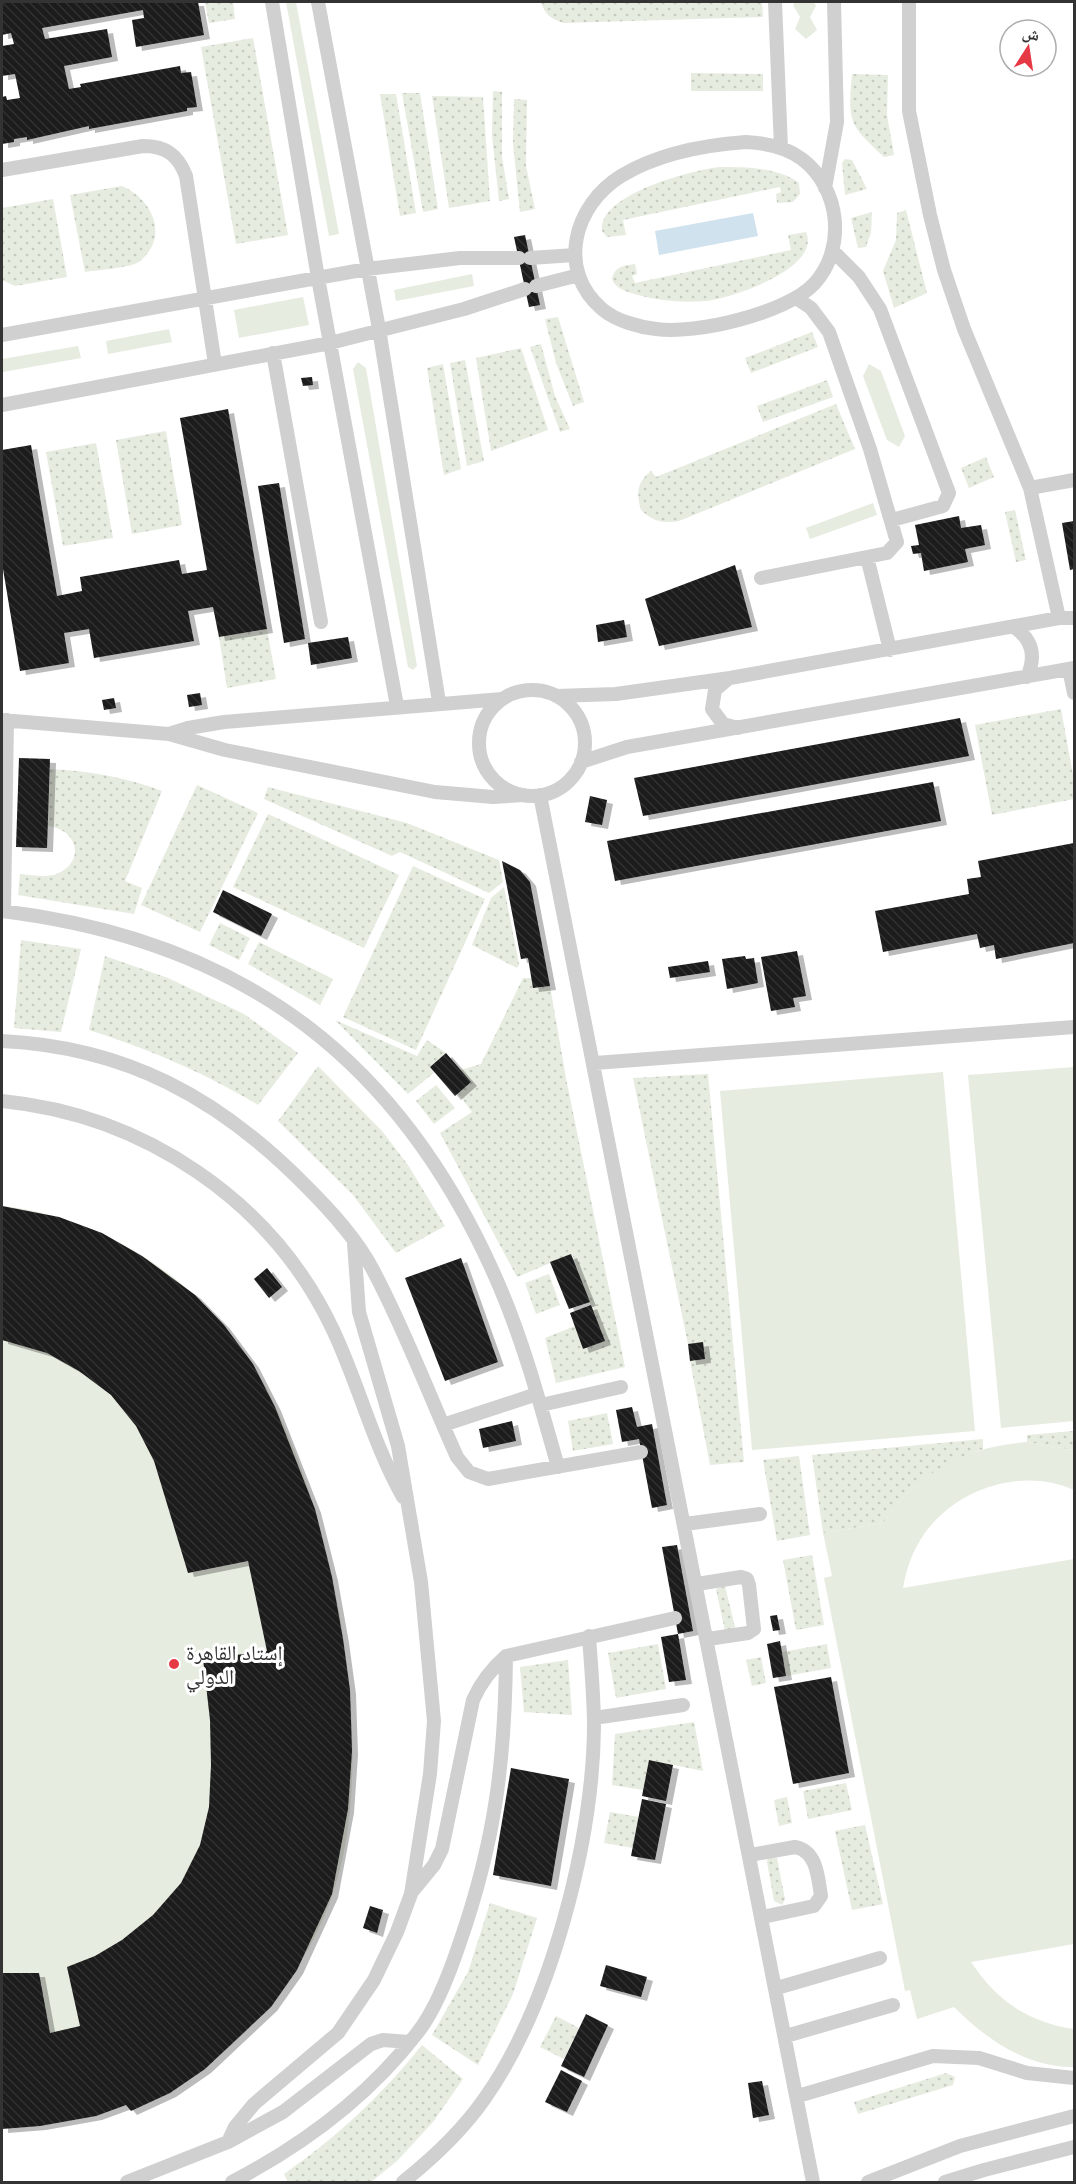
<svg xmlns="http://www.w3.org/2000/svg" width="1076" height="2184" viewBox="0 0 1076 2184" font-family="'PT Sans','Noto Naskh Arabic',sans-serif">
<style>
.grass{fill:#e6ecdf}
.park{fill:url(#park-dots)}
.water{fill:#cfe2ee}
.building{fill:url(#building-back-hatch);filter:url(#shadow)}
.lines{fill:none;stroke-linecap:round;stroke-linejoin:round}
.lane{stroke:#d0d0d0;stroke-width:14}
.poi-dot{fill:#e63946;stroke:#fff;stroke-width:2}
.labels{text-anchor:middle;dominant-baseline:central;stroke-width:6;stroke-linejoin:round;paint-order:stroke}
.poi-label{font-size:21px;fill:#333;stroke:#fff;text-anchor:start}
</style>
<defs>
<pattern id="park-dots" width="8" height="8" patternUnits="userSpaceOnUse" patternTransform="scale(1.5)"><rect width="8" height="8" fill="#e6ecdf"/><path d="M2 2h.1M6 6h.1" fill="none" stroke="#c6cbc0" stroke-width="1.8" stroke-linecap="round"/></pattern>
<pattern id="building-back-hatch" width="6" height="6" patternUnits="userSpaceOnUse" patternTransform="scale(1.5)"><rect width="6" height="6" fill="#1a1a1a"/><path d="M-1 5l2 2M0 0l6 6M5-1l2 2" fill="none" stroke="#333"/></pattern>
<filter id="shadow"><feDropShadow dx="6" dy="4" stdDeviation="0" flood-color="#0004"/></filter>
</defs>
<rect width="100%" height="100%" fill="#fff"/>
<path class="grass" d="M286 2H296L339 234 329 236Z
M795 2H814L816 6 810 17 817 30 806 39 795 29 800 17 793 5Z
M472 274 474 286 396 301 394 290Z
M303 297 309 325 239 338 234 310Z
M169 329 172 342 108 354 106 341Z
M78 346 81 358 3 372 2 359Z
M358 362 366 368 417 666 413 670 408 667 353 369Z
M869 364 881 371 905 436 899 447 887 440 863 376Z
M873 503 877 515 810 539 806 528Z
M1074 1067V1421L1001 1428 968 1075Z
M943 1072 975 1431 752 1450 720 1091Z
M2 1206C72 1213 142 1247 194 1295 205 1305 215 1319 224 1330 234 1342 246 1353 254 1366 332 1496 383 1751 332 1896 296 1996 225 2066 131 2111L126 2105 96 2116 3 2128 2 2138Z
M1027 1442 1074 1450V1490C1019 1465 947 1491 918 1544 910 1558 906 1572 903 1588L1074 1559V1944L971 1962C997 2001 1028 2022 1074 2029V2067C1027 2068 986 2039 954 2007L917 2019 910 1990 905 1991 824 1578 832 1576 823 1533 883 1523C921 1469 963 1448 1027 1442Z"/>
<path class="park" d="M205 2H233L235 19 209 23Z
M541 2H762L763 17 564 23C551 19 545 15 541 2Z
M253 38 288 235 236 244 201 47Z
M691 73 763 74V91H691Z
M852 74 888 75 887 115 894 155 884 157C848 124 848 122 852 74Z
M493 91 502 92V157L509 199 499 201 492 135Z
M402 93H420L438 209 423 212Z
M380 94H396L416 213 400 216Z
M432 96 483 97 490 201 449 208Z
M514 99 527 100 526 166 535 209 520 212 513 144Z
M845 159 852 160 867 189 845 195 842 163Z
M720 167C744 167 779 167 799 183L800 194 793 202 777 203 776 194 781 192 780 187 623 220 626 235 607 237 602 231C598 194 693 170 720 167Z
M122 186C152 199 170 236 140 261 132 268 97 270 85 272L70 195Z
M53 199 67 277 15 286 2 280V208Z
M906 210 927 293 894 308 883 271 896 240 897 213Z
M872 212 871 232 866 247 858 248 851 218Z
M806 232C822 268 732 298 706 301 683 303 660 301 638 295 628 292 615 289 612 279 615 266 623 266 635 264L637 274 632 276 635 283 791 250 788 235Z
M558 317 584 402 573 406 556 363 545 319Z
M812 332 818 347 751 373 745 358Z
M541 344 555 396 570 429 560 432 530 347Z
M521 348 548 430 491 451 476 358Z
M465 360 484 461 467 466 450 363Z
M443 364 461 469 444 475 427 368Z
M827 380 833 397 763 422 757 406Z
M836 404 855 449 679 521C662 524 653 521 641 510 636 493 637 482 651 471L656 477Z
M166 431 182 525 132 534 116 440Z
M96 443 113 538 63 546 46 452Z
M986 457 994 477 969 488 961 468Z
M1015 510 1026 560 1016 562 1005 512Z
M267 629 276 679 227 688 219 637Z
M1061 709 1074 780V799L992 815 975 725Z
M50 769C90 771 125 777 162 791L125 881 142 888 134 914 18 895 20 874C31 875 46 878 57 874 85 862 79 830 48 826Z
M197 785 258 813 200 932 141 905Z
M268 787 407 823 499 860 503 882 489 893 400 852 392 856 264 799Z
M268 814 399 875 364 948 233 887Z
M413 866 485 899 416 1050 343 1017Z
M504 887 519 964 517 968 472 945 491 898Z
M220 923 250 938 239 960 209 945Z
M21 940 81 949 61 1032 14 1028Z
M259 942 333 979 320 1005 248 964Z
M105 956 168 978 244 1014 298 1053 258 1105C203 1072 151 1050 89 1030Z
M523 978H532L534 988 550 986 566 1078 625 1367 556 1383 545 1338 575 1326 583 1349 604 1341 572 1254 517 1277 440 1133 472 1112 458 1093 460 1070 481 1064Z
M335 1020 417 1056 427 1040 446 1053 430 1067 435 1072 408 1094Z
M318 1066 382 1131 408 1165 445 1226 396 1253 353 1195 278 1121Z
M708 1074 744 1462 710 1465 690 1361 705 1359 703 1343 688 1344 633 1078Z
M436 1085 455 1108 434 1124 416 1101Z
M549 1274 560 1305 536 1314 525 1283Z
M607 1413 613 1444 573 1451 568 1421Z
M1074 1431V1450L1027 1442V1435Z
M983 1439V1449C939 1463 910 1485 883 1523L823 1533 812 1455Z
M799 1456 810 1535 777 1541 763 1460Z
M812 1555 824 1625 796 1630 783 1560Z
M725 1586 735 1627V1629L725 1631 716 1589Z
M658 1644 666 1689 616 1698 608 1653Z
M827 1644 831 1668 786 1676 782 1652Z
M761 1657 766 1683 752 1686 746 1660Z
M568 1660 572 1715 524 1712 520 1667Z
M694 1722 703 1771 650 1760 643 1790 612 1785 615 1734Z
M846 1783 852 1810 808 1819 803 1791Z
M787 1797 792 1823 779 1826 774 1800Z
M610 1812 639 1817 633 1848 604 1843Z
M865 1825 883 1904 852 1910 835 1831Z
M768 1857 777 1858 785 1899 782 1905 774 1901 767 1862Z
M490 1903 537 1918 513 1994 478 2065 432 2035 468 1972Z
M556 2016 579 2028 564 2059 540 2047Z
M422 2045 463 2079 433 2122 397 2161 371 2182H288L284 2174C337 2137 381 2096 422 2045Z
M946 2073 955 2077 953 2085 858 2114 854 2102Z"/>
<path class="water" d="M753 213 758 236 659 255 655 231Z"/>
<path class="building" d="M2 2H198L204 35 136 47 132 20 144 18 143 10 42 28 45 39 107 29 112 57 64 66 69 89 81 87 80 84 180 66 181 73 191 72 197 107 187 108V111L89 129V126L27 140V137L14 139V142L2 144V97L6 96 7 100 20 98 15 74 2 76V46L14 44 11 33 2 35Z
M525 235 540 305 529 307 514 237Z
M312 377 313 385 303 386 301 378Z
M228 409 267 629 219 637 213 607 188 611 194 641 94 658 89 629 64 633 69 663 20 671 2 563V450L31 445 57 596 82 591 80 577 179 560 182 574 207 570 180 418Z
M279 483 305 639 284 643 258 486Z
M959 516 961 528 981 525 985 545 965 549 968 562 924 571 921 553 913 554 911 546 919 545 915 525Z
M1074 521V569L1070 570 1062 523Z
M735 565 752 627 659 646 645 599Z
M624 620 627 637 598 642 596 625Z
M348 637 352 658 311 665 308 643Z
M200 693 202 705 189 707 187 695Z
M114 698 116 708 104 710 102 700Z
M960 718 969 756 643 816 634 778Z
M19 758 50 759 47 848 16 847Z
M933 782 941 821 615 881 607 841Z
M590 796 607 800 602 825 585 822Z
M1074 843V943L996 959 994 945 980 948 977 934 883 952 875 911 969 894 967 879 981 877 978 861Z
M502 861 520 870 530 882 550 986 533 988 528 958 521 959Z
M223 890 272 914 261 936 213 912Z
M797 951 806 996 793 998 795 1007 771 1011 761 957Z
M745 956 746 959 754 958 758 983 727 989 722 959Z
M708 961 710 972 670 978 668 967Z
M446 1053 471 1082 455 1096 430 1067Z
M2 1206 59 1217 102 1233 142 1256 195 1295 224 1325 253 1364 275 1407 315 1509 332 1577 343 1639 350 1690 352 1751 348 1809 332 1894 297 1970 271 2007 205 2069 170 2093 131 2111 126 2105 96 2116 40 2126 2 2129V1973H39L50 2033 80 2026 67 1967 95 1956 122 1940 153 1915 181 1883 200 1845 209 1807 211 1765 210 1720 203 1659 267 1651 248 1561 188 1573 154 1461 136 1426 111 1395 79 1371 47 1353 2 1340Z
M571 1254 590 1302 569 1309 550 1262Z
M461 1258 498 1362 445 1381 405 1278Z
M267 1268 282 1287 269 1298 254 1279Z
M591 1305 605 1341 583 1349 570 1313Z
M703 1342 705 1359 690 1361 688 1344Z
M632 1407 637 1427 652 1424 667 1505 652 1508 639 1439 622 1442 616 1410Z
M512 1421 516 1441 483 1448 479 1429Z
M677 1545 693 1631 678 1634 662 1547Z
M777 1615 780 1630 773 1631 770 1616Z
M678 1634 686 1680 669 1682 661 1637Z
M780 1641 786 1676 773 1678 767 1644Z
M831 1677 849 1773 793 1784 774 1687Z
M649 1760 673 1765 666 1801 642 1796Z
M511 1768 569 1779 551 1886 493 1875Z
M642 1799 666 1804 655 1860 631 1856Z
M370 1906 383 1910 377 1933 363 1928Z
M606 1965 647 1977 641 1997 600 1986Z
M586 2014 608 2025 584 2077 561 2066Z
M561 2070 582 2081 567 2112 545 2102Z
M762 2081 769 2115 753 2118 748 2083Z"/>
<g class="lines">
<path class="lane" d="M272 2 318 278 397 706
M318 2 379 329 439 702
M775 2 781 148
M909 2V111L930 215 944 270 964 329 1030 488 1059 618
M746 142C766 143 786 147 802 159 840 188 847 248 814 284 787 313 695 335 656 329 639 327 616 321 602 309 556 270 574 205 621 176 659 153 703 145 746 142Z
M2 170 143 146C166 146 178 155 186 176L215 364
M825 188 837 122 834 2
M833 251 859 277 880 309 949 493 943 506 892 520
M530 258 575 255
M536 286 579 275
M2 335 367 269 460 258H519
M273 353 321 622
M2 405 330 343 464 309 525 289
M1030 488 1074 480
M867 557 890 650
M761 578 887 553 897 542 870 449 829 332 811 308 796 298
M1014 627C1033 640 1036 657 1027 677
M1069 669 1074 693
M728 679 715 690 712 709 723 724 738 728
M479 743a53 53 0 1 1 106 0a53 53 0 1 1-106 0Z
M556 696 616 694 730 678 1059 618H1074
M2 720 169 734 225 750 435 792 493 797 524 795
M169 734 188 728 224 722 502 699
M581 762 627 747 1074 668
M540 795 813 2182
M2 911C247 941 405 1063 501 1290 525 1347 541 1407 558 1467
M4 911 7 720
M2 1041C126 1047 219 1098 305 1185 330 1210 357 1239 373 1270 405 1330 429 1395 457 1457L469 1472 488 1479 641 1452
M595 1063 1074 1027
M2 1101C143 1115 272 1200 333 1330 359 1385 373 1444 403 1497
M541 1405 621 1387
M443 1425 537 1394
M685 1524 760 1514
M697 1584 741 1577 747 1579 749 1585 754 1629 748 1633 708 1639
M594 1718 683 1705
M750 1855 795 1847C817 1851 818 1877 821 1896L814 1906 763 1917
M411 1893 434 1865 442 1849 473 1700C481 1682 491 1669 506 1656L675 1618
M777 1988 880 1958
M786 2036 893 2005
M798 2096 933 2056 979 2058 1027 2073 1074 2078
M228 2142 235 2127 254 2104 338 2033 374 1980 397 1932 411 1894 430 1774 434 1721 421 1582 398 1446 359 1312 354 1243
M127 2182 228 2142 283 2112 371 2044 383 2040 409 2042
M232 2182C303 2145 369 2096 418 2032 436 2009 451 1969 460 1942 495 1841 505 1762 506 1656
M403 2182C433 2158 463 2130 485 2098 551 2004 593 1841 594 1727 594 1697 591 1666 589 1636
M868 2182 960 2146 1074 2116
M945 2182 984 2170 1074 2147"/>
</g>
<circle class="poi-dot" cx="174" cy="1664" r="6"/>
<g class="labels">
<g class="poi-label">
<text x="186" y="1652">إستاد القاهرة<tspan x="186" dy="24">الدولي</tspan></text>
</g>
</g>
<rect width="1076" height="2184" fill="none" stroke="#333333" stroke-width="6"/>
<g transform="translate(1028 48) rotate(12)"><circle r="28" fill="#ffffff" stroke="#adadad" stroke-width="1.5"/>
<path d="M0-4.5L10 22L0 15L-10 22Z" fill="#e63946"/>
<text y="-9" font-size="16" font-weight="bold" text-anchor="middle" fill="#333333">ش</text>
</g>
</svg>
